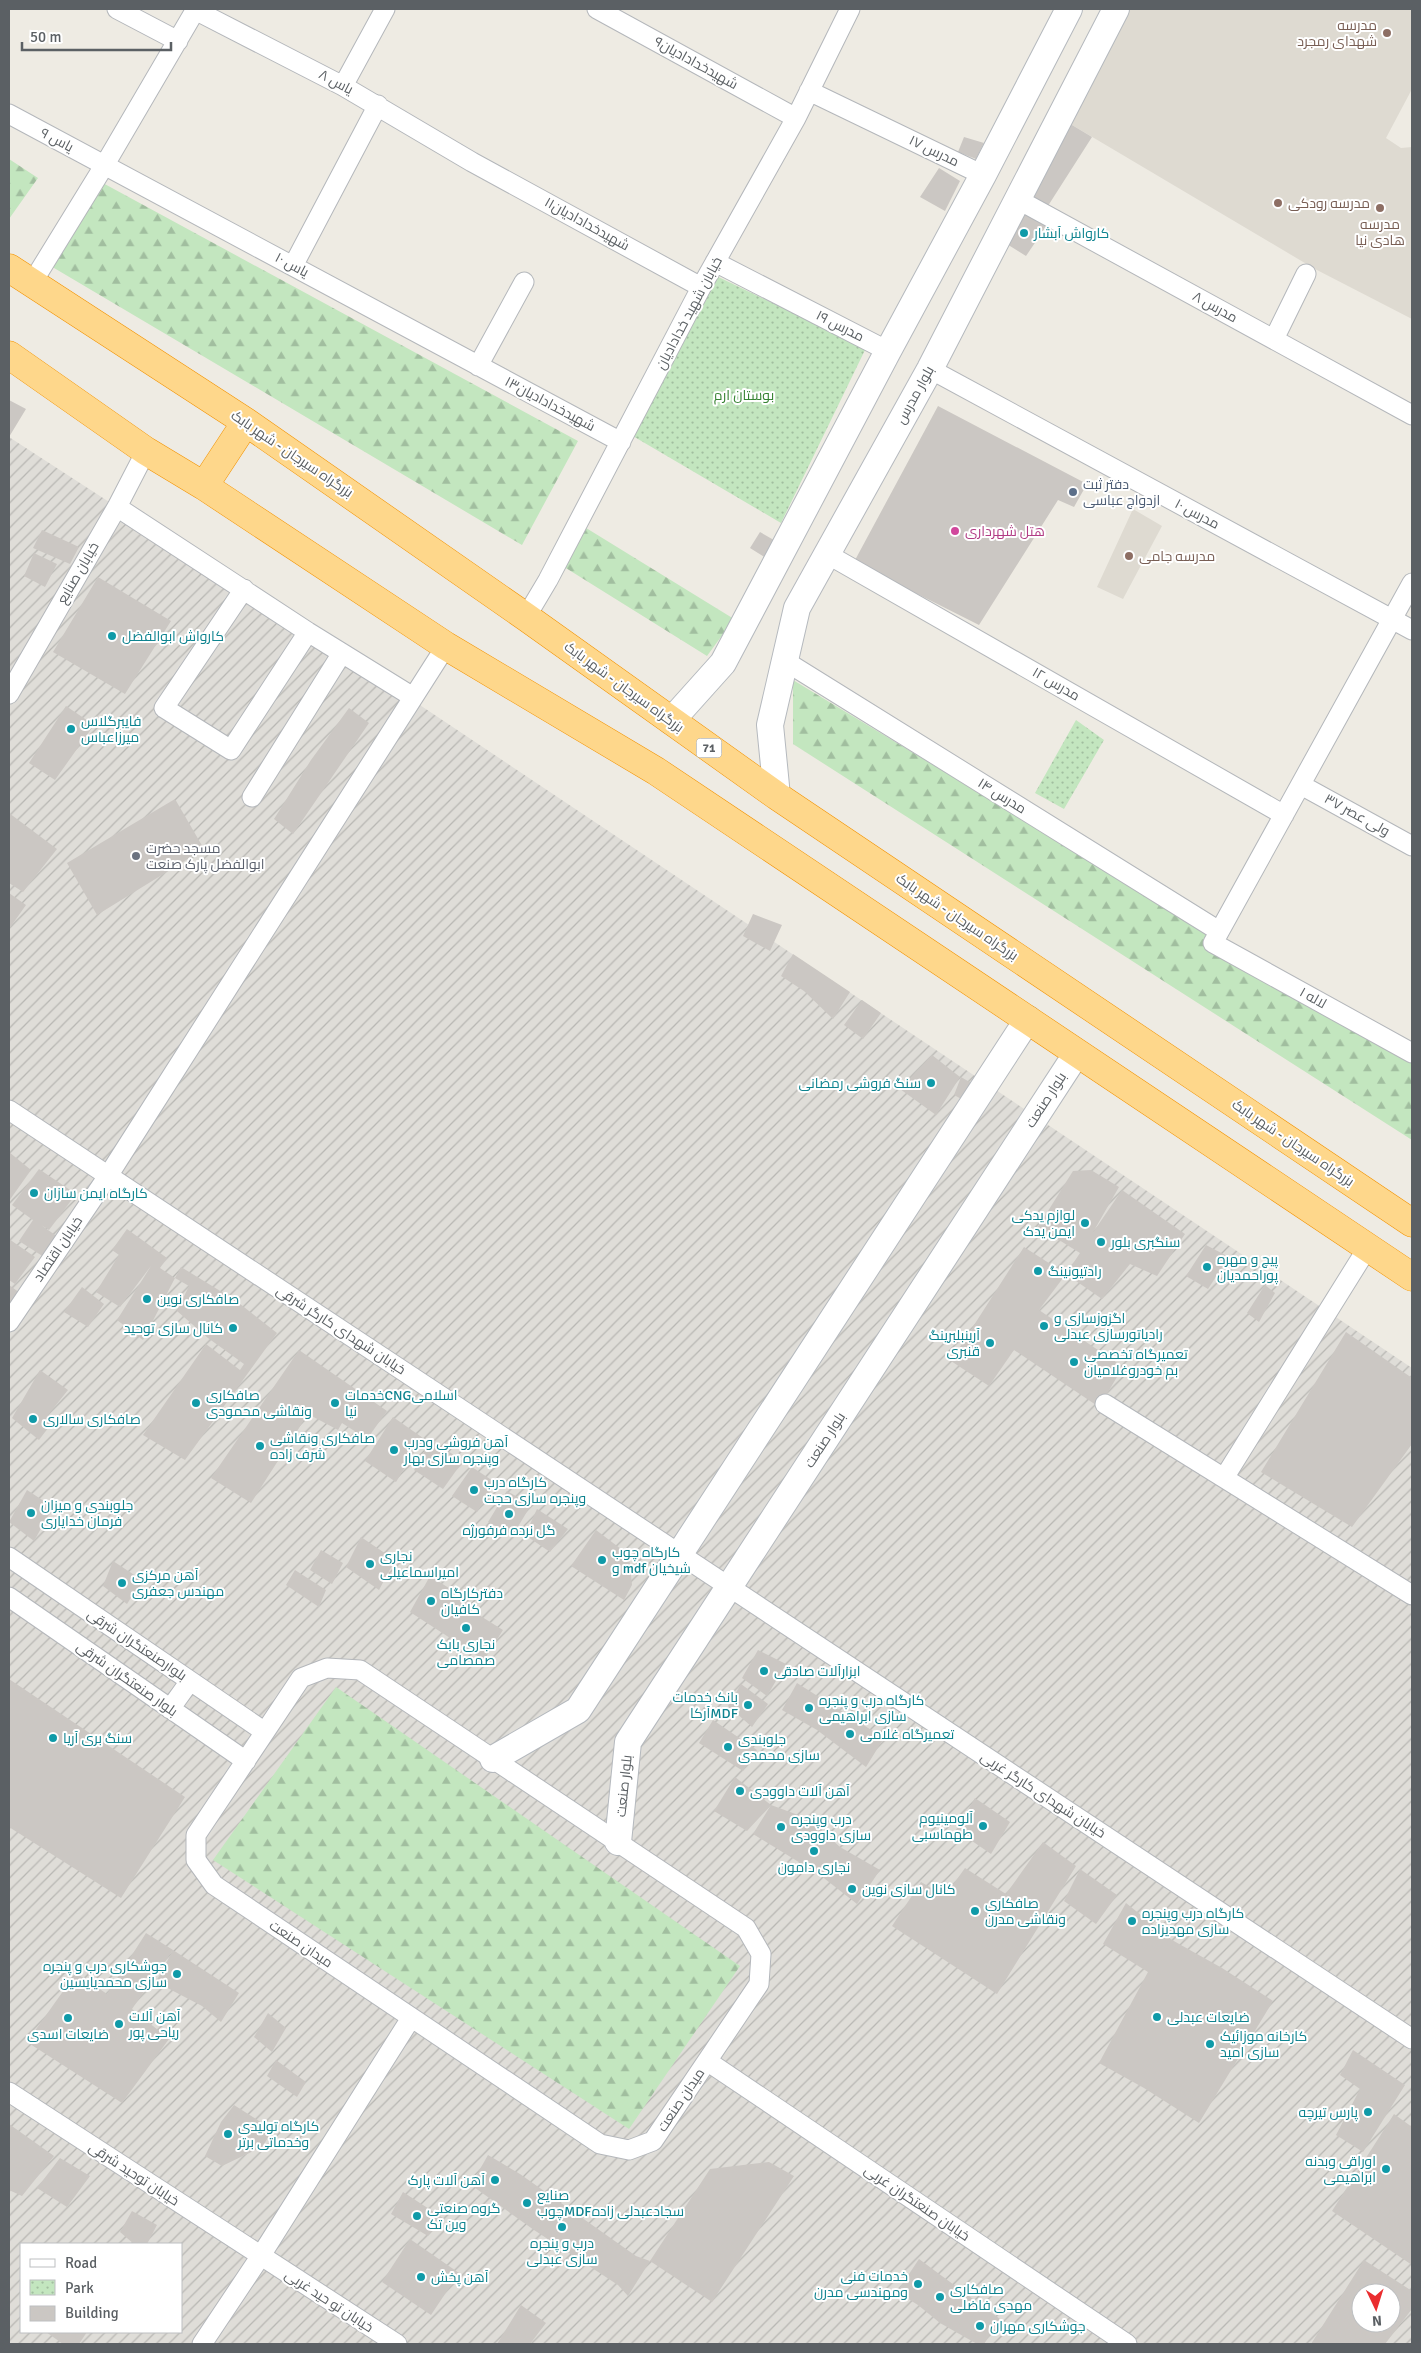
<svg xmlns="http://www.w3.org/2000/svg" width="1421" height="2353" viewBox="0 0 1421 2353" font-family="Signika,Cairo,sans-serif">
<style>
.industrial{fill:url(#industrial-furrows);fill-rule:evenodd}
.education{fill:#dedad1}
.forest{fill:url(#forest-firs)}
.park{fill:url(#park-dots)}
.building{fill:#cbc7c3;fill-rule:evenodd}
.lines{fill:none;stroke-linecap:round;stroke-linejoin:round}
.street-casing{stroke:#b4b7bb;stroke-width:21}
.secondary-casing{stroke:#b5b9be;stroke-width:28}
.highway-casing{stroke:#f29200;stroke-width:29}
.street{stroke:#fff;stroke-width:19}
.secondary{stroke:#fff;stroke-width:26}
.highway{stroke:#fed78b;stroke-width:28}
.education-dot{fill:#8d6e63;stroke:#fff;stroke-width:2}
.culture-dot{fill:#0f9aa8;stroke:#fff;stroke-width:2}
.service-dot{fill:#5c6f8a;stroke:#fff;stroke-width:2}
.hotel-dot{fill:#d1479c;stroke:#fff;stroke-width:2}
.worship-dot{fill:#6b7280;stroke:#fff;stroke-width:2}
.labels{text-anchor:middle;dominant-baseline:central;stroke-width:4;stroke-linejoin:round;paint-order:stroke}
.shield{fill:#fff;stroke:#8c9092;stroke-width:1}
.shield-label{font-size:12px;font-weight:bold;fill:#5b6064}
.education-label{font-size:14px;fill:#785e54;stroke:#fff;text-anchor:start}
.street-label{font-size:14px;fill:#5b6064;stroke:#fff}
.culture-label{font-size:14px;fill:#0d838f;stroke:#fff;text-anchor:start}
.park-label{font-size:14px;fill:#378333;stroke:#fff}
.service-label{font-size:14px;fill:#4e5e75;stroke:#fff;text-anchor:start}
.hotel-label{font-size:14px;fill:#b23c85;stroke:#fff;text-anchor:start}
.worship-label{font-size:14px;fill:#5b616d;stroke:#fff;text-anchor:start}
</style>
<defs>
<pattern id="industrial-furrows" width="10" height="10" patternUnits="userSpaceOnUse" patternTransform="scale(1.25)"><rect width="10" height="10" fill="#dfddd8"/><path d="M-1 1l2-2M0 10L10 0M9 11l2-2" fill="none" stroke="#b8b7b3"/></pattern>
<pattern id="forest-firs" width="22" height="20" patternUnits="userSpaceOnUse" patternTransform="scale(1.25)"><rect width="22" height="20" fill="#c3e6bf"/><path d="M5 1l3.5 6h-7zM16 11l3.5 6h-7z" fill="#a1be9f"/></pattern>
<pattern id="park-dots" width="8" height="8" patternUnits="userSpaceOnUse" patternTransform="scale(1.25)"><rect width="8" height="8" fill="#c3e6bf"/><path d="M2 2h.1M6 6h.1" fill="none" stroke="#a1be9f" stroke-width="1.8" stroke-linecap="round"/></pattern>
</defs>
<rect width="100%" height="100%" fill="#eeebe3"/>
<path class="industrial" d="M9 437 342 653 1412 1368V2344H9ZM21 2244H181V2332H21ZM1361 2293H1391V2323H1361Z"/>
<path class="education" d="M1128 9H1412V89L1386 138 1401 148 1412 147V319L1315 269 1067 122Z
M1133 509 1162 526 1123 599 1097 587Z"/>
<path class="forest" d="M9 159 38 178 9 219Z
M101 182 578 441 522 545 49 265Z
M578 523 734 619 707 656 553 560Z
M793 680 1412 1055V1140L793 744Z
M336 1687 740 1966 629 2129 213 1860Z"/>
<path class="park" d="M706 271 866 348 781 523 626 432Z
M1076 720 1104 740 1064 809 1035 793Z"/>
<path class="building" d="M1067 122 1092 137 1046 209 1028 197Z
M964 137 984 143 976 159 958 152Z
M939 168 960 181 945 211 920 197Z
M1019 208 1047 225 1026 256 1002 241Z
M9 400 26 409 9 437Z
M938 406 1087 484 1074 507 1058 500 979 625 854 562Z
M42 530 79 547 70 564 33 548Z
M760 532 779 543 769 560 750 548Z
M34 553 57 564 45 587 24 576Z
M98 577 171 621 125 694 53 652Z
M66 706 94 725 55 780 29 763Z
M349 708 369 723 293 834 274 819 311 760Z
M175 799 204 849 97 915 67 863Z
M9 813 57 849 23 892 9 883Z
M9 893 26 905 9 929Z
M753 914 782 925 770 951 743 936Z
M793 954 850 992 833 1019 804 991 781 976Z
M862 1000 881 1013 863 1039 844 1025Z
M932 1055 960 1077 936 1115 900 1089Z
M961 1077 978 1087 967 1102 954 1095Z
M9 1152 31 1170 9 1201Z
M39 1169 76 1194 49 1230 41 1225 58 1237 44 1257 19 1241 33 1220 12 1205Z
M1091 1170 1119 1187 1092 1234 1122 1190 1185 1234 1157 1276 1130 1264 1102 1299 1066 1274 1080 1253 1038 1227 1073 1171Z
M127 1229 167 1258 160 1268 175 1278 143 1340 117 1320 151 1266 120 1307 96 1292 119 1255 112 1250Z
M9 1239 35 1257 15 1284 9 1280Z
M1206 1245 1229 1257 1208 1289 1186 1276Z
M1024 1247 1066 1274 1039 1310 1123 1367 1099 1407 1014 1350 989 1386 951 1361Z
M181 1267 235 1300 277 1333 185 1460 143 1435 206 1344 240 1370 244 1364 208 1338 177 1311 189 1286 175 1278Z
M9 1285 20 1293 9 1310Z
M1265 1285 1275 1293 1259 1322 1247 1313Z
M82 1287 104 1304 88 1327 64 1312Z
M1346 1332 1412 1378V1444L1352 1527 1261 1472Z
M299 1350 387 1411 367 1439 342 1423 338 1430 308 1414 251 1503 211 1478Z
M40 1370 68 1390 48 1415 54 1420 39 1440 12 1418Z
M393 1417 423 1438 396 1482 365 1461Z
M431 1440 463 1461 443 1489 414 1470Z
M472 1467 496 1483 477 1512 452 1496Z
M27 1490 53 1507 34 1541 9 1522Z
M507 1491 531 1505 513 1535 488 1522Z
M537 1509 568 1529 550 1552 525 1535Z
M596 1530 629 1555 632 1585 624 1600 571 1566Z
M361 1537 395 1560 379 1590 346 1567Z
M321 1550 343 1563 332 1584 310 1570Z
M113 1561 142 1580 127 1604 103 1586Z
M295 1570 326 1590 319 1607 286 1585Z
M430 1576 452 1590 471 1597 457 1619 466 1607 503 1630 484 1660 410 1612Z
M758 1650 786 1664 767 1696 742 1678Z
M9 1679 185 1797 121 1898 9 1827Z
M797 1683 884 1738 866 1767 817 1730 782 1710Z
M741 1684 768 1704 752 1727 728 1706Z
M713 1720 757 1750 743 1771 699 1743Z
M735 1777 771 1805 747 1831 714 1811Z
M975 1798 1010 1822 991 1854 956 1830Z
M771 1805 809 1819 840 1847 880 1870 857 1904 820 1875 753 1834Z
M1043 1842 1076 1866 997 1994 892 1926 921 1882 945 1896 965 1868 1006 1894Z
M1080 1869 1117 1895 1096 1924 1064 1901Z
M1126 1903 1172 1940 1222 1968 1273 2001 1199 2123 1144 2088 1099 2063 1148 1972 1103 1944Z
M146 1933 173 1950 132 2009 169 2039 122 2103 27 2042 76 1973 107 1994Z
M173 1950 239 1993 221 2022 202 2006 156 1982Z
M268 2013 286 2028 272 2052 254 2037Z
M1353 2050 1405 2085 1363 2152 1336 2135 1360 2089 1340 2075Z
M276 2060 306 2082 297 2097 267 2076Z
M234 2105 273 2130 262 2147 222 2166 205 2156 221 2122Z
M1394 2114 1412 2127V2265L1332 2211Z
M9 2124 54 2156 22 2196 9 2190Z
M488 2155 520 2174 636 2256 650 2261 710 2169 769 2162 794 2176 712 2302 650 2261 628 2296 618 2285 534 2230 471 2185Z
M60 2158 90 2176 67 2207 37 2188Z
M403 2192 443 2218 428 2236 391 2214Z
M132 2211 157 2225 147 2244H134L120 2232Z
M410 2239 459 2273 431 2315 382 2282Z
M919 2259 1000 2319 984 2344H977L940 2323 918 2305 897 2292Z
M1364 2260 1412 2291V2309L1385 2344H1311ZM1361 2293H1391V2323H1361Z
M521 2305 546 2323 530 2344H497Z
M46 2332H87L79 2344H63Z"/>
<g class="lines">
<g class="street-casing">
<path id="street" d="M117 9 178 41
M597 9 796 118
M195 10 343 86 472 162 701 287
M343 86 385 9
M809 91 983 175
M9 114 621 442
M1017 199 1412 415
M715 262 888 351
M293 266 378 105
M32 283 104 166 196 9
M1274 339 1306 274
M478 366 524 282
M930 369 1412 630
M117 507 308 632 413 697
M827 554 1284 815
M1412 583 1213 943 1412 1053
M244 589 164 708 231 750 308 632
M526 617 548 580 704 282 796 118 850 9
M785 661 1219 931
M9 694 117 507 146 451
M1301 785 1412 846
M252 797 342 653
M9 1110 1412 2039
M9 1322 108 1176 446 646
M1105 1404 1412 1595
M1224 1478 1368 1247
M9 1557 265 1732
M9 1597 246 1761
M327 1668 360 1670 746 1928 761 1954 759 1984 653 2141 629 2150 600 2144 214 1885 196 1860V1835L301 1678Z
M170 1709 190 1681
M707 2061 1127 2344
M9 2092 397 2344
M202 2344 260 2257 411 2018"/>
</g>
<g class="secondary-casing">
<path id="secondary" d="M671 721 723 663 888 351 983 175 1069 9
M777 796 770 725 797 608 930 369 1116 9
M493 1759 578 1710 1028 1019
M618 1842 628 1742 1077 1053"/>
</g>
<g class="highway-casing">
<path id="highway" d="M9 268 246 422 526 617 777 796 1412 1223
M9 355 146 451 204 486 446 646 656 771 1412 1277
M204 486 246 422"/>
</g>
<use href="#street" class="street"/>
<use href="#secondary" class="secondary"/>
<use href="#highway" class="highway"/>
</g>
<g class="education-dot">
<circle cx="1387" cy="33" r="5"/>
<circle cx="1278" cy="203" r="5"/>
<circle cx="1380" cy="208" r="5"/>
<circle cx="1129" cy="556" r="5"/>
</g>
<g class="culture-dot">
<circle cx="1024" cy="233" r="5"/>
<circle cx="112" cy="636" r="5"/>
<circle cx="71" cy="729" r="5"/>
<circle cx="931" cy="1083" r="5"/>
<circle cx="34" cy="1193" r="5"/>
<circle cx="1085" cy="1223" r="5"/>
<circle cx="1101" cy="1242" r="5"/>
<circle cx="1207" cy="1267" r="5"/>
<circle cx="1038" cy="1271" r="5"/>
<circle cx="147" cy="1299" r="5"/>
<circle cx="1044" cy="1326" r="5"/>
<circle cx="233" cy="1328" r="5"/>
<circle cx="990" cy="1343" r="5"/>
<circle cx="1074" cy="1362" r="5"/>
<circle cx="196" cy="1403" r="5"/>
<circle cx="335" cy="1403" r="5"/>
<circle cx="33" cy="1419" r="5"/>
<circle cx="260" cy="1446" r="5"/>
<circle cx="394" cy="1450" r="5"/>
<circle cx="474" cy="1490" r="5"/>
<circle cx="31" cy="1513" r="5"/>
<circle cx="509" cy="1514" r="5"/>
<circle cx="602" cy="1560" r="5"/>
<circle cx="370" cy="1564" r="5"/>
<circle cx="122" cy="1583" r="5"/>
<circle cx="431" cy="1601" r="5"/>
<circle cx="466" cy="1628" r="5"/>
<circle cx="764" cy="1671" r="5"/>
<circle cx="748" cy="1705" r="5"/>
<circle cx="809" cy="1708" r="5"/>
<circle cx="850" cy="1734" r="5"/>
<circle cx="53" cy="1738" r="5"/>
<circle cx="728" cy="1747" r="5"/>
<circle cx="740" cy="1791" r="5"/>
<circle cx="983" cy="1826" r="5"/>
<circle cx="781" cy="1827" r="5"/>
<circle cx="814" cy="1851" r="5"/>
<circle cx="852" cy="1889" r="5"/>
<circle cx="975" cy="1911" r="5"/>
<circle cx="1132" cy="1921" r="5"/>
<circle cx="177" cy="1974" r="5"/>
<circle cx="1157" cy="2017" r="5"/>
<circle cx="68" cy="2018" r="5"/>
<circle cx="119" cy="2024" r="5"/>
<circle cx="1210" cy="2044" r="5"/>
<circle cx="1368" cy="2112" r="5"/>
<circle cx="228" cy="2134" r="5"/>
<circle cx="1386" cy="2169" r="5"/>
<circle cx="495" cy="2180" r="5"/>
<circle cx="527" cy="2203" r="5"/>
<circle cx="417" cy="2216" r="5"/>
<circle cx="562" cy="2227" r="5"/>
<circle cx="421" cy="2277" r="5"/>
<circle cx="918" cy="2284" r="5"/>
<circle cx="940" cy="2297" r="5"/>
<circle cx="980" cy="2326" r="5"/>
</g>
<circle class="service-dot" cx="1073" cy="492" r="5"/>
<circle class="hotel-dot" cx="955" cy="531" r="5"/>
<circle class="worship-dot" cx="136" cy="856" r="5"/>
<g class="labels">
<rect class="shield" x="696.5" y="738.5" width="25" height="19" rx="4"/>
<g class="shield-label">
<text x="709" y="748">71</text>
</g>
<g class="education-label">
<text x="1377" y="25" text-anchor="end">مدرسه<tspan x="1377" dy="16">شهدای رمجرد</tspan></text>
<text x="1288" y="203">مدرسه رودکی</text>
<text x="1380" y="224" text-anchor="middle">مدرسه<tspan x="1380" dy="16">هادی نیا</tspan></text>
<text x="1139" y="556">مدرسه جامی</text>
</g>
<g class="street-label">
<text transform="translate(696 63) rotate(29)">شهیدخدادادیان۹</text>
<text transform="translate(336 82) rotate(28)">یاس ۸</text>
<text transform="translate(57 140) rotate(28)">یاس ۹</text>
<text transform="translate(934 151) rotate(26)">مدرس ۱۷</text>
<text transform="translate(587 224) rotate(29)">شهیدخدادادیان۱۱</text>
<text transform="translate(292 265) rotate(28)">یاس ۱۰</text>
<text transform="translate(1215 307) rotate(29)">مدرس ۸</text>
<text transform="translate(689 313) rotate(-62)">خیابان شهید خدادادیان</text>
<text transform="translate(840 326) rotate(27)">مدرس ۱۹</text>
<text transform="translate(915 395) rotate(-61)">بلوار مدرس</text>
<text transform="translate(550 404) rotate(28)">شهیدخدادادیان۱۳</text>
<text transform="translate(292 454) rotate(34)">بزرگراه سیرجان - شهر بابک</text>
<text transform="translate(1197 514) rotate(28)">مدرس ۱۰</text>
<text transform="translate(78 573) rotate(-60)">خیابان صنایع</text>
<text transform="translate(1056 684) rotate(30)">مدرس ۱۲</text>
<text transform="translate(624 687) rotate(36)">بزرگراه سیرجان - شهر بابک</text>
<text transform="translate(1002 796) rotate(32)">مدرس ۱۴</text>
<text transform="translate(1357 815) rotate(29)">ولی عصر ۳۷</text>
<text transform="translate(957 917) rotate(34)">بزرگراه سیرجان - شهر بابک</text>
<text transform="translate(1313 998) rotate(29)">لاله ۱</text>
<text transform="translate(1046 1100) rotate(-57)">بلوار صنعت</text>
<text transform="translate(1293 1143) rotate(34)">بزرگراه سیرجان - شهر بابک</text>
<text transform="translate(58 1249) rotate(-56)">خیابان اقتصاد</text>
<text transform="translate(341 1330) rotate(33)">خیابان شهدای کارگر شرقی</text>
<text transform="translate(825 1440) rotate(-57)">بلوار صنعت</text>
<text transform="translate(137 1645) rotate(34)">بلوارصنعتگران شرقی</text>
<text transform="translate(127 1679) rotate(35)">بلوار صنعتگران شرقی</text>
<text transform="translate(624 1786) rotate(-84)">بلوار صنعت</text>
<text transform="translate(1043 1795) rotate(33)">خیابان شهدای کارگر غربی</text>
<text transform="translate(301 1944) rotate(34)">میدان صنعت</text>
<text transform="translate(681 2100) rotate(-56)">میدان صنعت</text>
<text transform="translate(134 2174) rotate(33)">خیابان توحید شرقی</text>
<text transform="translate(917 2203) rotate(34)">خیابان صنعتگران غربی</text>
<text transform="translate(329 2301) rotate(33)">خیابان تو حید غربی</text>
</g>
<g class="culture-label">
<text x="1034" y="233">کارواش آبشار</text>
<text x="122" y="636">کارواش ابوالفضل</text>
<text x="81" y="721">فایبرگلاس<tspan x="81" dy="16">میرزاعباس</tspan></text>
<text x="921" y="1083" text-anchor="end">سنگ فروشی رمضانی</text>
<text x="44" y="1193">کارگاه ایمن سازان</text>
<text x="1075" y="1215" text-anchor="end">لوازم یدکی<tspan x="1075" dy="16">ایمن یدک</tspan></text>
<text x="1111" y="1242">سنگبری بلور</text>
<text x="1217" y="1259">پیچ و مهره<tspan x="1217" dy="16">پوراحمدیان</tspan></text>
<text x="1048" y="1271">رادتیونینگ</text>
<text x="157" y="1299">صافکاری نوین</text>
<text x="1054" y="1318">اگزوزسازی و<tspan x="1054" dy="16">رادیاتورسازی عبدلی</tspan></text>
<text x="223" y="1328" text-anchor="end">کانال سازی توحید</text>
<text x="980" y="1335" text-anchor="end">آرینبلبرینگ<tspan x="980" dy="16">قنبری</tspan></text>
<text x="1084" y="1354">تعمیرگاه تخصصی<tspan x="1084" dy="16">بم خودروغلامیان</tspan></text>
<text x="206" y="1395">صافکاری<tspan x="206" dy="16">ونقاشی محمودی</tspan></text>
<text x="345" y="1395">خدماتCNGاسلامی<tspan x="345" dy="16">نیا</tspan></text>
<text x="43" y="1419">صافکاری سالاری</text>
<text x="270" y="1438">صافکاری ونقاشی<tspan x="270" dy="16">شرف زاده</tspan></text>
<text x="404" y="1442">آهن فروشی ودرب<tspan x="404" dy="16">وپنجره سازی بهار</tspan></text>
<text x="484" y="1482">کارگاه درب<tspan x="484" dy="16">وپنجره سازی حجت</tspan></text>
<text x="41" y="1505">جلوبندی و میزان<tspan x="41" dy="16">فرمان خدایاری</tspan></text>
<text x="509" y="1530" text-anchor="middle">گل نرده فرفورژه</text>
<text x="612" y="1552">کارگاه چوب<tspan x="612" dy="16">و mdf شیخیان</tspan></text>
<text x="380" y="1556">نجاری<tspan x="380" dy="16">امیراسماعیلی</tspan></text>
<text x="132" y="1575">آهن مرکزی<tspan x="132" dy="16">مهندس جعفری</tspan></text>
<text x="441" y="1593">دفترکارگاه<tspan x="441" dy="16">کافیان</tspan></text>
<text x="466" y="1644" text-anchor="middle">نجاری بابک<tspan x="466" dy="16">صمصامی</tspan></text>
<text x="774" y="1671">ابزارآلات صادقی</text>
<text x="738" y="1697" text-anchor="end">بانک خدمات<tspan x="738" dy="16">آرکاMDF</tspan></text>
<text x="819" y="1700">کارگاه درب و پنجره<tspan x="819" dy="16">سازی ابراهیمی</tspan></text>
<text x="860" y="1734">تعمیرگاه غلامی</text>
<text x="63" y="1738">سنگ بری آریا</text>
<text x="738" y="1739">جلوبندی<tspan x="738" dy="16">سازی محمدی</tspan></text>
<text x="750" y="1791">آهن آلات داوودی</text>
<text x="973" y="1818" text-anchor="end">آلومینیوم<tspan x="973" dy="16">طهماسبی</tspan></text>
<text x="791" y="1819">درب وپنجره<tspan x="791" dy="16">سازی داوودی</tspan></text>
<text x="814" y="1867" text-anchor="middle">نجاری دامون</text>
<text x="862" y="1889">کانال سازی نوین</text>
<text x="985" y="1903">صافکاری<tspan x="985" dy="16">ونقاشی مدرن</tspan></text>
<text x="1142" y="1913">کارگاه درب وپنجره<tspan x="1142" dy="16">سازی مهدیزاده</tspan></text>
<text x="167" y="1966" text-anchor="end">جوشکاری درب و پنجره<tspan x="167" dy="16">سازی محمدیایسین</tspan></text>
<text x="129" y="2016">آهن آلات<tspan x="129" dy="16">ریاحی پور</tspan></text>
<text x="1167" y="2017">ضایعات عبدلی</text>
<text x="68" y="2034" text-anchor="middle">ضایعات اسدی</text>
<text x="1220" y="2036">کارخانه موزائیک<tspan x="1220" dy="16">سازی امید</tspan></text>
<text x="1358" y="2112" text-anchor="end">پارس تیرچه</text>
<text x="238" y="2126">کارگاه تولیدی<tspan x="238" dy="16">وخدماتی برتر</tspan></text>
<text x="1376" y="2161" text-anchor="end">اوراقی وبدنه<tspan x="1376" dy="16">ابراهیمی</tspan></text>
<text x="485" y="2180" text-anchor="end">آهن آلات پارک</text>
<text x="537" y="2195">صنایع<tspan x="537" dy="16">چوبMDFسجادعبدلی زاده</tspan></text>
<text x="427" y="2208">گروه صنعتی<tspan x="427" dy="16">وین تک</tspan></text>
<text x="562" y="2243" text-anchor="middle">درب و پنجره<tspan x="562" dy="16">سازی عبدلی</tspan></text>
<text x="908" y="2276" text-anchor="end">خدمات فنی<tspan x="908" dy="16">ومهندسی مدرن</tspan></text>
<text x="431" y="2277">آهن پخش</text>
<text x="950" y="2289">صافکاری<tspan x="950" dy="16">مهدی فاضلی</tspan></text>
<text x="990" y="2326">جوشکاری مهران</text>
</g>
<g class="park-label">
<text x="744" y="395">بوستان ارم</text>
</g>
<g class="service-label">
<text x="1083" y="484">دفتر ثبت<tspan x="1083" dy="16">ازدواج عباسی</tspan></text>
</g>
<g class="hotel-label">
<text x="965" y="531">هتل شهرداری</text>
</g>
<g class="worship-label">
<text x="146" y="848">مسجد حضرت<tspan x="146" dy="16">ابوالفضل پارک صنعت</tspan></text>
</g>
</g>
<rect width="1421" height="2353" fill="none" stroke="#5b6064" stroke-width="20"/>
<rect x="20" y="2243" width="162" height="90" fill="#ffffff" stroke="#bdbfc1"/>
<rect x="30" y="2259" width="25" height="8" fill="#ffffff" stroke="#bdbfc1"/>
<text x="65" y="2268" font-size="15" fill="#5b6064">Road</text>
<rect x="30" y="2280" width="25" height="15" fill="url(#park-dots)" stroke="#bdbfc1"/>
<text x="65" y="2293" font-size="15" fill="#5b6064">Park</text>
<rect x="30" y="2306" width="25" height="15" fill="#cbc7c3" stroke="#bdbfc1"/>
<text x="65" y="2318" font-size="15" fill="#5b6064">Building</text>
<g transform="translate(1376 2308) rotate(176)"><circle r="24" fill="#ffffff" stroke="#bdbfc1"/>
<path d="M0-4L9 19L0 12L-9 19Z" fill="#ea2d2f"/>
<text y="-8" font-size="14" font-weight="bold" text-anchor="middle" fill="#5b6064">N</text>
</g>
<path d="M22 42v8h149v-8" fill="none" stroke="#5b6064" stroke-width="2.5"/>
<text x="30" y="42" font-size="15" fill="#5b6064" stroke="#ffffff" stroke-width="4" paint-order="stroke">50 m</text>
</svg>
